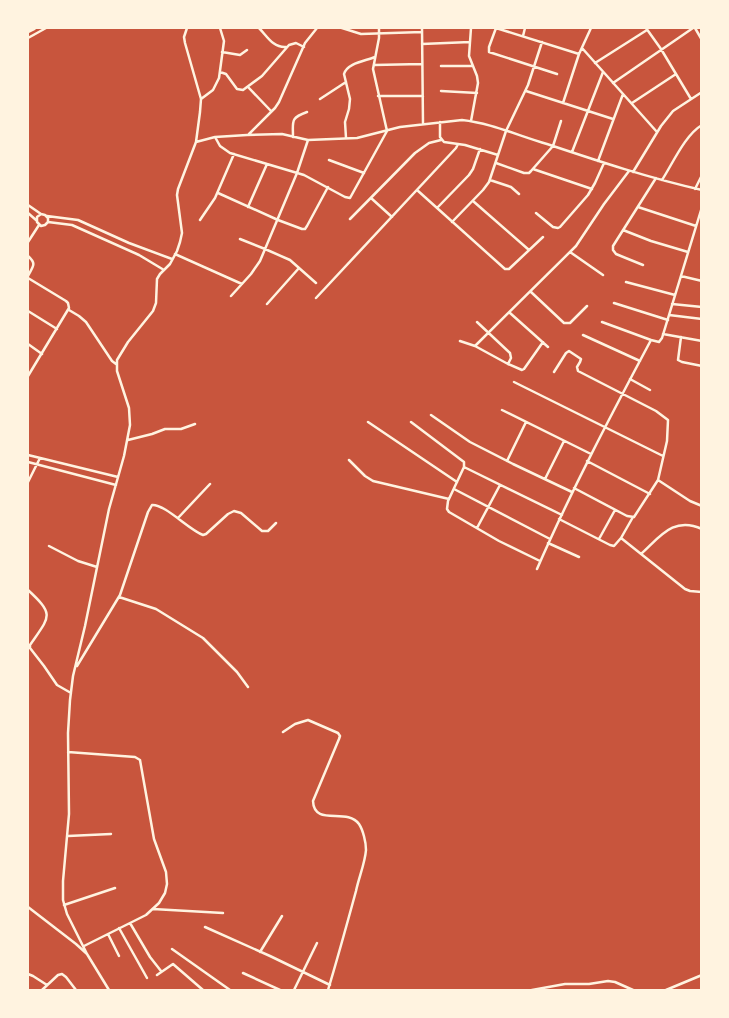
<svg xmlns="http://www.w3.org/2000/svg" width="729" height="1018" viewBox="0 0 729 1018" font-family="'Open Sans',sans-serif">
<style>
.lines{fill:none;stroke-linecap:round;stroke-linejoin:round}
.minor{stroke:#fff3e0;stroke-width:2.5}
.trunk{stroke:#fff3e0;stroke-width:4.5}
</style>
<rect width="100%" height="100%" fill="#c8553d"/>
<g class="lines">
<path class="minor" d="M259 28C267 36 273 48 286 47
M342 28 361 34 422 32
M422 28 423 124
M471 28 469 56 477 76 478 83 471 121
M496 28 489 47V52L557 74
M496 28 579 54
M646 28 661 49 691 99
M695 28 702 40
M523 36 525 28
M28 38 46 28
M422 44 470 42
M582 48 657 132
M222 52 240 55 247 50
M595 63 647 30
M374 65 422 64
M441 66H472
M220 72 226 74 237 89 243 90 262 76 289 45 296 43 304 47
M613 83 693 28
M248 87 271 111
M441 91 477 93
M526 91 613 119
M378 96H423
M201 99 213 90 219 78 224 41 220 28
M320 99 346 82
M563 103 579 54 591 28
M632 103 676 74
M249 134 275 108 279 102 305 43 317 28
M215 137 220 146 230 153 304 175 345 197 350 198 387 131 373 69 379 38V28
M293 137C293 121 290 118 307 112
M346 138 345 122 349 109 350 99 344 74C347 63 365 61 375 57
M196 142 215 137 247 135 282 134 308 140 357 138 400 127 462 120C491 123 519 136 547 144 598 161 649 178 702 190
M458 144 465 145 498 155
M572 152 603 72
M329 160 364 173
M598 161 623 94
M496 163 524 173H529L531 171 553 146 561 121
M533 169 592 189
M633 172 661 126 673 111 702 92
M490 180 511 187 519 194
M662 180C673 163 685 135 702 125
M695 189 702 175
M417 190 505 269H509L543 237
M218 193 278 220 302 229H305L307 226 328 187
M371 198 392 217
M473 201 529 250
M28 205 41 214
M248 207 267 164
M638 207 696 226
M437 208 469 175 473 169 480 149
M28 213 36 220
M536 213 553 227 558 228 560 227 588 195 595 183 604 163
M47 216 78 220 129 243 172 259
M350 219 415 153 429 143 441 140
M200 220 215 198 234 154
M48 222V218L45 215 41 214 37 217V222L41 226 45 225 48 222 72 225 139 255 164 270
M452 222 483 190 489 182 506 131 528 85 542 42
M623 230 651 241 688 252
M240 239 265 249 290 260 316 283
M28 242 39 225
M570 252 603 275
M175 254 242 284
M28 256C37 264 33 266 28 276
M643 265 616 254 613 250V246L656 178
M681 276 702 281
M28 278 66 301 68 303 69 308 28 376
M626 282 675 295
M531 292 564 323H570L587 306
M231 296 251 274 260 261 297 173 308 140
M316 298 456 148 458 144 444 142 440 137V122
M614 303 668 320
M267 304 299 268
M672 304 702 307
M69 310 79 316 86 322 112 361 116 364
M28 311 57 329
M510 313 548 347
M669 315 702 319
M477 322 510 353 511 358 508 364
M602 322 651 340
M663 334 702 341
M583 335 640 361
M681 337 678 360 682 362 702 366
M460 341 475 346 508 364 522 370 524 369 543 342
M28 344 42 354
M475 346 576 246 604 204 629 171
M554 372 566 353 569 351 581 359 580 362 577 367 578 371 656 411 668 420 667 441 658 480 634 517 627 516 574 488
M630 379 650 390
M514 382 663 456
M502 410 591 454
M431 415 470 442 513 464 572 492
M368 422 457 482
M411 422 464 462V467L448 501 447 509 449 512 499 541 540 561
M128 440 152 434 165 429H181L195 424
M28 455 118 477
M349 460 365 476 373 481 449 499
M507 461 526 422
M587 461 650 494
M28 462 116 485
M464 467 562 515
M545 479 564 441
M658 480 690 501 702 506
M28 482 40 458
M454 489 550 539
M178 518 210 484
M559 519 610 545 614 546 621 538 633 517
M477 528 500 485
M621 538 685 589 690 591 702 592
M599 539 615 510
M548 543 579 557
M49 546 78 561 97 567
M641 554C660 537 673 516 702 529
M537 569C571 491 611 415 651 340L659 342 662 338 702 207
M28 590C55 615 50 616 30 645V648L44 666 57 685 71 693
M119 597 156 609 203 638 237 672 248 687
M77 666 120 595 148 512 152 505C165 504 189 530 203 535L206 534 228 514 234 511 241 513 262 531H268L276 523
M283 732 295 724 308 720 338 733 340 736 339 739 313 801C314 827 347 807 359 824 363 830 366 842 366 850 365 863 359 877 356 891 347 924 338 957 328 990
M68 752 135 757 140 760 154 839 166 872 167 884 165 893 159 903 146 915 84 946
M68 836 111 834
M64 905 115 888
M28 907 76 944 87 954 109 990
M153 909 223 913
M130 923 150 957 161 971
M205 927 270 956 330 985
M119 928 147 978
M108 934 119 956
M172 949 230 990
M260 952 282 916
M87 954 67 914 63 900V881L69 814 68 733 70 700 73 676 85 626 109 509 124 456 130 425 129 408 117 371V360L128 342 153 311 156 303 157 279 160 274 170 264 177 251 180 242 182 233 177 195 178 189 196 142 200 112 201 99 185 43 184 37 187 28
M243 973 280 990
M28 974 33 976 47 985
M157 975 173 964 203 990
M42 990 58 975 62 974 66 977 76 990
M294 990 317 943
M532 990 565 984H589L608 981 615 982 633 990
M666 990 702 975"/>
<path class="trunk" d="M28 31 34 28"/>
</g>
<rect width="729" height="1018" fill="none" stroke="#fff3e0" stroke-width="58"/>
</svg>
